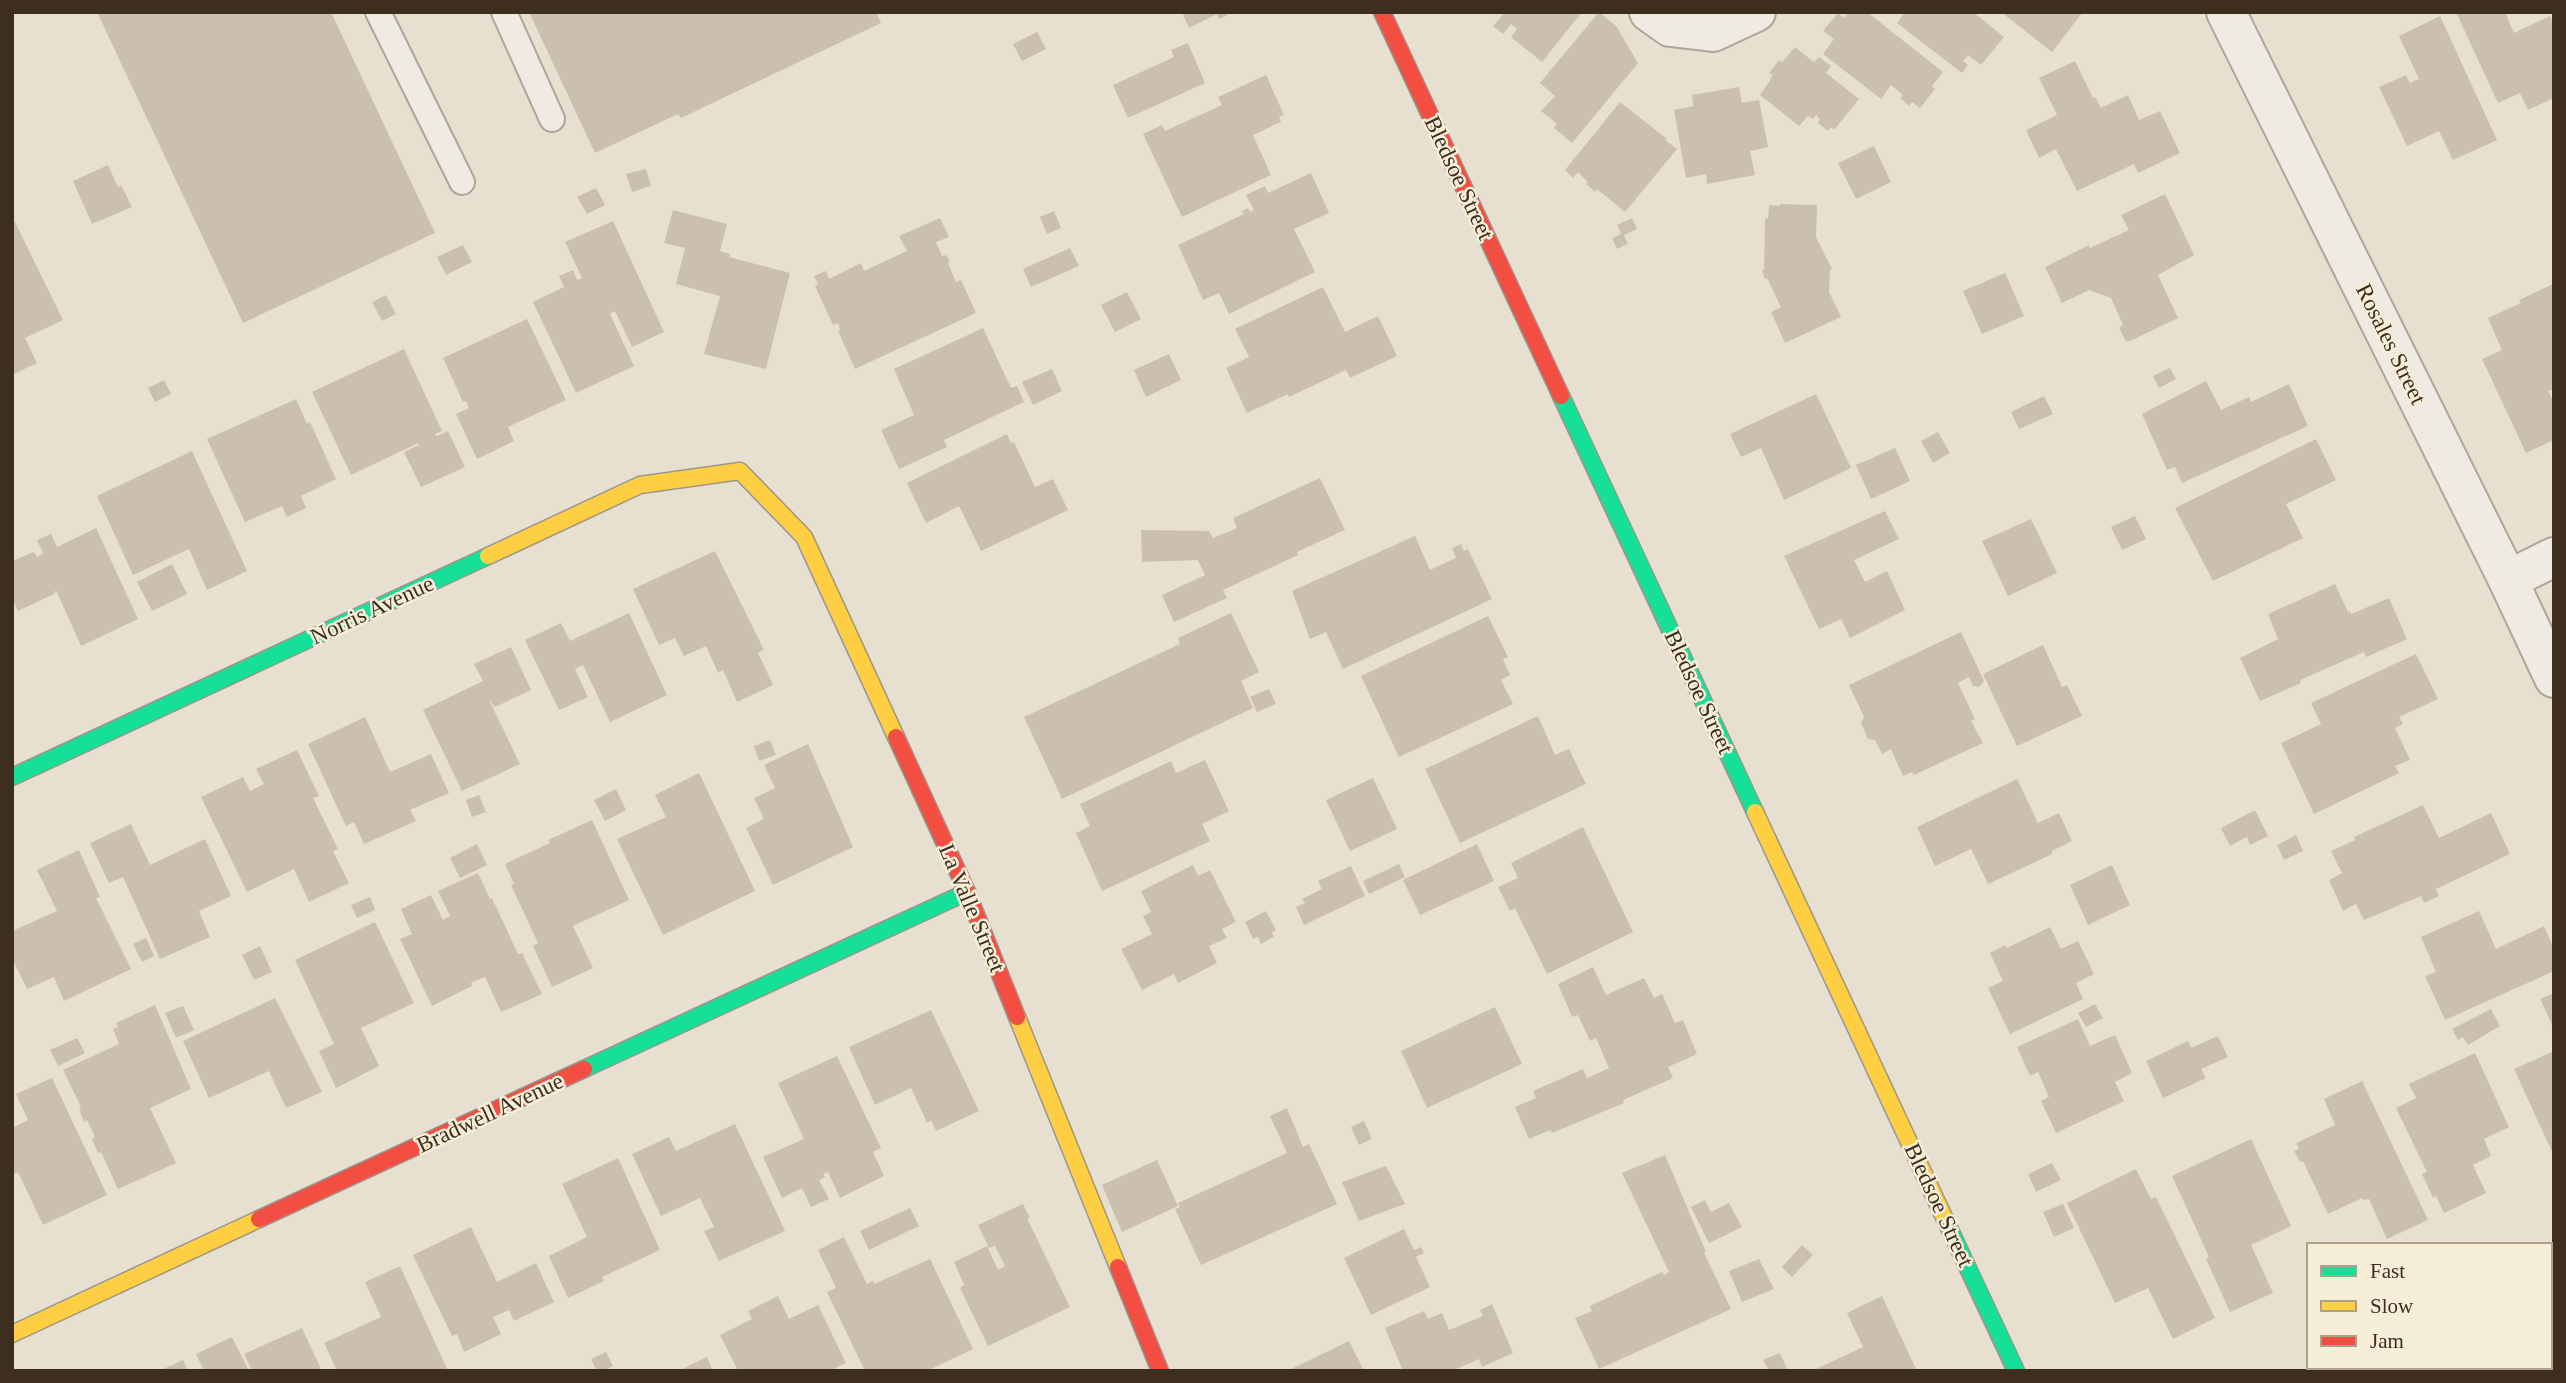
<svg xmlns="http://www.w3.org/2000/svg" width="2566" height="1383" viewBox="0 0 2566 1383" font-family="'Times New Roman',serif">
<style>
.building{fill:#cbbfb2}
.lines{fill:none;stroke-linecap:round;stroke-linejoin:round}
.lane-casing{stroke:#ada599;stroke-width:28}
.street-casing{stroke:#ada599;stroke-width:42}
.fast-casing{stroke:#9c958a;stroke-width:19}
.slow-casing{stroke:#9c958a;stroke-width:19}
.jam-casing{stroke:#9c958a;stroke-width:19}
.lane{stroke:#efebe3;stroke-width:24}
.street{stroke:#efebe3;stroke-width:38}
.fast{stroke:#16e098;stroke-width:16}
.slow{stroke:#ffcf43;stroke-width:16}
.jam{stroke:#f24e42;stroke-width:16}
.labels{text-anchor:middle;dominant-baseline:central;stroke-width:5;stroke-linejoin:round;paint-order:stroke}
.street-label{font-size:23px;fill:#3d2e20;stroke:#f7eed8}
</style>
<rect width="100%" height="100%" fill="#e7e0d1"/>
<path class="building" d="M97 12H331L435 233 243 323Z
M529 12H876L881 23 681 118 678 114 595 153Z
M1182 12H1226L1228 15 1219 19 1217 14 1189 28Z
M1505 12H1582L1542 62 1511 37 1517 29 1511 24 1503 34 1493 26Z
M1599 12 1616 26 1638 63 1572 143 1554 128 1557 124 1541 111 1555 96 1540 83Z
M1849 12H1867L1943 72 1932 86 1935 89 1920 108 1912 102 1909 106 1900 98 1903 95 1891 85 1881 99 1823 54 1834 39 1823 31 1838 13 1844 18Z
M1905 12H1973L2004 37 1981 65 1968 55 1963 61 1968 65 1962 73 1897 23Z
M2001 12H2083L2052 52Z
M2456 12H2505L2514 33 2550 16 2554 25V98L2528 110 2520 93 2498 103Z
M2440 16 2497 140 2453 160 2439 131 2407 146 2379 87 2406 75 2410 83 2419 79 2399 36Z
M1037 32 1046 49 1022 61 1013 44Z
M1188 43 1205 83 1128 118 1113 85 1174 57 1171 50Z
M1795 47 1814 62 1819 57 1831 66 1826 73 1859 99 1834 130 1831 127 1828 131 1818 123 1820 119 1816 115 1813 119 1808 116 1799 126 1760 95 1771 79 1770 78 1773 75 1769 73 1779 60 1782 62Z
M2075 61 2093 98 2095 97 2101 108 2128 95 2139 120 2160 111 2180 153 2138 173 2134 164 2077 191 2056 149 2039 158 2026 130 2057 115 2039 78Z
M1266 75 1284 115 1279 117 1281 122 1253 135 1271 175 1182 217 1143 134 1162 125 1165 131 1222 105 1218 97Z
M1739 87 1742 103 1759 100 1768 147 1750 151 1755 175 1707 184 1706 174 1686 178 1674 110 1693 106 1692 95Z
M1620 102 1667 139 1665 140 1677 149 1625 212 1597 189 1595 192 1586 184 1588 182 1578 172 1573 178 1565 170Z
M1874 146 1891 182 1856 199 1838 163Z
M108 165 118 187 121 185 132 207 92 224 73 181Z
M646 169 651 186 632 192 626 174Z
M1311 173 1329 213 1294 229 1315 272 1229 314 1219 293 1203 300 1178 245 1244 214 1242 211 1248 208 1250 212 1254 210 1246 195 1265 186 1268 193Z
M596 188 605 205 587 214 577 197Z
M2165 194 2194 255 2158 275 2178 318 2130 341H2126L2119 328 2123 325 2111 298 2089 290 2062 303 2045 267 2089 245 2090 248 2129 230 2121 215Z
M1780 204 1817 205 1816 237 1832 269 1830 270 1829 292 1841 317 1785 343 1771 312 1781 307 1767 278 1765 279 1762 271 1764 270 1765 219 1768 218 1769 205 1780 206Z
M673 210 727 224 720 251 730 254 729 257 790 273 766 369 704 354 720 296 676 284 685 248 664 243Z
M1054 211 1061 228 1047 234 1040 217Z
M12 216 63 320 25 338 37 363 12 375Z
M940 218 949 237 936 242 942 256 946 255 950 262 948 263 956 282 961 280 976 313 855 369 838 331 840 330 838 323 833 325 815 286 818 284 814 276 826 271 829 279 861 263 864 271 907 251 899 236Z
M1632 218 1637 229 1624 235 1628 244 1617 249 1612 238 1621 234 1617 225Z
M613 221 664 332 632 347 615 311 610 314 634 366 576 393 533 302 564 287 559 276 573 270 577 280 582 278 565 242Z
M463 245 472 262 446 275 437 257Z
M1070 248 1079 266 1031 287 1023 269Z
M2005 273 2024 316 1982 334 1963 291Z
M2553 284 2554 389 2548 391 2554 403V440L2526 453 2482 359 2502 350 2488 318 2521 303 2519 300Z
M1323 287 1345 332 1378 316 1397 356 1350 378 1346 370 1289 397 1288 394 1247 413 1226 368 1249 357 1235 329Z
M1127 292 1141 319 1115 332 1101 305Z
M386 295 396 314 382 321 372 302Z
M527 319 566 400 508 427 514 441 477 459 456 414 469 408 466 401 463 402 443 358Z
M983 328 1011 388 1017 386 1024 402 944 440 947 447 899 469 881 430 914 415 894 369Z
M404 349 442 431 435 434 437 436 448 431 465 467 421 487 404 452 419 445 418 443 351 475 312 392Z
M1169 354 1181 380 1146 397 1134 370Z
M2170 368 2176 379 2159 388 2153 376Z
M1052 369 1062 391 1033 405 1022 382Z
M164 380 171 394 155 402 148 388Z
M2206 381 2221 410 2249 397 2251 402 2289 384 2308 426 2182 483 2175 467 2167 470 2142 414Z
M1816 394 1851 468 1784 500 1761 448 1741 457 1730 434Z
M2044 396 2053 414 2019 429 2011 412Z
M296 399 307 424 310 422 336 479 301 496 306 508 287 517 282 506 245 522 207 439Z
M1938 432 1950 453 1933 463 1921 441Z
M1007 434 1011 443 1014 442 1035 487 1053 479 1068 510 981 551 959 506 926 523 907 483Z
M2316 439 2336 480 2286 504 2303 538 2213 581 2175 508Z
M1895 448 1910 481 1871 499 1856 465Z
M192 451 247 571 207 590 189 549 133 575 97 496Z
M1320 478 1345 530 1297 552 1298 555 1223 590 1227 598 1174 622 1162 595 1205 575 1198 560 1142 562 1141 530 1209 531 1213 538 1237 528 1233 518Z
M1885 511 1899 539 1854 560 1865 582 1887 571 1905 610 1850 638 1841 619 1819 629 1784 556Z
M2135 516 2146 539 2122 550 2111 527Z
M2031 519 2057 573 2008 596 1982 541Z
M96 528 138 619 81 646 56 590 54 594 18 611 12 598V561L34 552 37 557 43 553 37 540 51 534 57 547Z
M1415 536 1430 570 1456 558 1452 548 1461 544 1464 551 1468 549 1492 599 1343 669 1326 632 1310 639 1292 591Z
M715 551 764 650 758 653 773 685 737 702 723 670 718 673 706 646 684 656 675 638 659 645 633 589Z
M172 564 187 594 152 611 137 582Z
M2335 584 2348 612 2350 611 2351 614 2389 598 2407 639 2366 657 2364 652 2300 680 2301 683 2260 701 2240 658 2278 639 2268 614Z
M629 613 667 695 610 722 583 665 575 669 588 697 559 710 525 640 561 623 570 641Z
M1231 613 1259 672 1241 681 1253 708 1062 799 1024 717 1180 644 1178 638Z
M1488 616 1508 657 1503 659 1510 675 1501 680 1513 704 1399 757 1361 676Z
M1961 632 1984 681 1979 687 1973 686 1969 677 1958 683 1975 719 1971 721 1983 743 1914 775 1912 772 1903 776 1891 749 1882 754 1875 740 1868 739 1861 723 1864 717 1849 685Z
M2043 645 2062 687 2067 685 2082 716 2017 746 1983 674Z
M511 647 531 690 495 707 489 700 520 764 462 791 423 710 483 681 474 664Z
M2416 654 2438 699 2399 717 2403 724 2395 728 2410 760 2395 766 2399 773 2314 814 2281 743 2321 724 2311 703Z
M1269 689 1276 704 1257 712 1250 697Z
M1538 716 1555 755 1569 749 1586 784 1460 843 1425 769Z
M365 717 390 772 431 754 449 793 410 810 416 821 364 844 354 822 346 826 308 744Z
M770 740 776 755 759 761 754 746Z
M808 744 853 847 773 885 746 828 764 819 754 798 775 788 764 765Z
M297 750 319 796 313 798 338 849 333 851 349 883 309 902 294 869 247 892 201 797 243 777 250 791 264 784 256 769Z
M1205 760 1229 811 1202 824 1210 841 1102 891 1076 833 1090 826 1080 804 1171 761 1176 773Z
M699 773 755 891 663 935 617 839 666 817 655 795Z
M1373 778 1397 829 1350 851 1326 800Z
M2017 779 2038 823 2059 813 2072 841 2052 851V854L1988 884 1971 849 1935 866 1917 827Z
M616 789 626 810 605 821 594 800Z
M479 795 486 812 472 817 466 800Z
M2423 805 2439 838 2491 813 2510 854 2436 889 2439 896 2424 903 2421 896 2364 920 2356 904 2343 911 2329 880 2342 873 2331 851 2355 840 2354 837Z
M2255 810 2268 836 2250 845 2247 837 2230 846 2221 828Z
M592 820 629 900 573 926 593 968 552 987 533 946 538 943 511 885 514 884 505 864 550 843 548 840Z
M131 824 150 865 205 839 231 896 199 911 210 937 160 959 123 877 109 883 90 843Z
M1583 827 1633 932 1547 974 1515 908 1510 911 1498 887 1518 878 1511 863Z
M2296 835 2303 851 2284 860 2277 845Z
M477 844 487 865 460 878 450 858Z
M1477 844 1494 881 1420 915 1403 880Z
M79 850 100 897 96 898 131 969 64 1001 54 977 27 989 12 958V931L57 911 37 870Z
M1399 864 1405 877 1369 894 1363 881Z
M1193 865 1198 876 1210 870 1236 922 1222 929 1227 938 1209 946 1217 963 1178 983 1174 974 1142 990 1121 949 1152 934 1143 916 1151 912 1141 891Z
M2112 865 2130 905 2088 925 2070 885Z
M1351 866 1365 896 1304 925 1296 907 1305 903 1302 899 1322 889 1318 881Z
M478 873 490 899 492 898 518 954 522 953 542 994 501 1012 485 977 471 983 472 986 432 1006 400 939 412 934 401 909 431 895 443 920 450 916 438 891Z
M370 897 375 910 357 918 351 905Z
M1266 911 1276 930 1272 932 1274 937 1261 944 1258 937 1253 939 1245 922Z
M2479 911 2496 949 2544 926 2554 949V971L2445 1020 2425 976 2436 972 2421 937Z
M375 922 414 1003 361 1028 379 1066 336 1088 319 1051 334 1044 295 960Z
M2050 927 2061 949 2078 941 2094 974 2076 983 2083 999 2010 1034 1988 988 2003 981 1990 953 2005 945 2007 948Z
M146 938 154 956 142 962 133 944Z
M260 946 272 972 254 980 242 955Z
M1593 967 1606 995 1644 978 1654 998 1662 994 1675 1023 1683 1020 1697 1054 1668 1067 1673 1078 1623 1100 1624 1103 1552 1133 1550 1130 1529 1139 1515 1107 1536 1098 1533 1091 1583 1069 1587 1078 1609 1068 1596 1038 1590 1041 1578 1015 1572 1017 1558 984Z
M2554 993V1029L2540 999Z
M275 998 322 1092 286 1108 269 1071 209 1098 183 1041Z
M2095 1004 2103 1018 2086 1027 2078 1013Z
M155 1005 191 1089 150 1108 176 1163 118 1189 101 1152 98 1153 92 1139 95 1137 87 1120 84 1122 79 1109 81 1107 63 1070 119 1044 113 1029 118 1027 116 1023Z
M183 1006 194 1030 176 1038 165 1013Z
M1495 1007 1522 1064 1427 1108 1401 1051Z
M2491 1009 2500 1026 2468 1045 2463 1037 2458 1040 2452 1029Z
M931 1010 979 1111 936 1131 931 1120 927 1123 911 1088 875 1105 849 1047Z
M2078 1019 2090 1046 2115 1035 2132 1073 2115 1082 2124 1101 2056 1133 2041 1101 2049 1097 2038 1072 2030 1076 2017 1047Z
M2218 1036 2228 1057 2201 1069 2206 1078 2163 1098 2146 1061 2188 1041 2191 1048Z
M77 1038 85 1053 58 1066 50 1050Z
M2554 1051V1156L2514 1069Z
M2475 1053 2509 1127 2484 1139 2491 1156 2473 1165 2486 1193 2444 1213 2436 1196 2433 1198 2422 1174 2427 1172 2396 1108 2416 1098 2409 1084Z
M837 1056 881 1148 873 1152 884 1176 840 1198 828 1172 823 1174 825 1177 819 1180 829 1199 811 1207 802 1188 782 1198 763 1157 804 1139 778 1083Z
M52 1078 107 1195 43 1225 18 1172 12 1175V1128L28 1120 16 1094Z
M2362 1081 2428 1220 2387 1239 2369 1199 2363 1200 2362 1198 2328 1214 2303 1161 2300 1162 2294 1151 2299 1149 2296 1143 2335 1125 2324 1099Z
M1287 1108 1303 1147 1309 1144 1337 1204 1201 1265 1175 1209 1180 1207 1178 1203 1287 1153 1270 1116Z
M1364 1121 1372 1139 1359 1145 1351 1127Z
M735 1124 785 1231 719 1261 704 1231 714 1227 700 1198 661 1216 632 1154 669 1137 676 1151Z
M2251 1139 2291 1226 2251 1245 2273 1293 2230 1312 2206 1259 2209 1257 2172 1176Z
M1665 1155 1706 1252 1704 1253 1731 1309 1599 1369 1575 1318 1592 1311 1590 1306 1662 1272 1664 1275 1669 1272 1622 1173Z
M618 1158 660 1250 602 1277 604 1281 568 1298 549 1256 587 1237 562 1184Z
M1157 1160 1178 1206 1122 1232 1102 1185Z
M2052 1163 2061 1180 2036 1192 2028 1174Z
M1386 1166 1405 1204 1359 1221 1342 1182Z
M2136 1169 2151 1199 2156 1197 2215 1318 2173 1339 2148 1288 2115 1303 2067 1203Z
M1705 1200 1711 1212 1729 1203 1742 1227 1709 1243 1691 1207Z
M1023 1204 1030 1218H1027L1070 1307 988 1346 960 1288 964 1285 954 1262 987 1246 998 1270 1005 1266 995 1246 989 1248 978 1225Z
M2063 1204 2074 1228 2054 1237 2043 1212Z
M910 1208 919 1226 869 1250 860 1231Z
M471 1227 497 1282 536 1263 554 1302 514 1321 509 1310 493 1317 501 1334 464 1352 457 1334 452 1336 413 1255Z
M1404 1229 1414 1250 1421 1247 1424 1253 1416 1257 1430 1287 1371 1315 1344 1258Z
M844 1237 867 1284 873 1281 874 1284 930 1259 973 1349 927 1371H865L827 1292 836 1288 818 1250Z
M1802 1245 1813 1255 1792 1277 1782 1267Z
M1759 1259 1774 1289 1742 1302 1729 1271Z
M400 1266 448 1371H337L324 1343 381 1317 365 1282Z
M778 1296 789 1319 818 1305 846 1363 829 1371H738L720 1335 752 1319 748 1311Z
M1882 1296 1917 1371H1812L1863 1347 1847 1313Z
M1492 1304 1513 1353 1482 1367 1479 1359 1452 1371H1403L1385 1328 1424 1311 1428 1319 1442 1313 1449 1330 1483 1316 1480 1310Z
M302 1328 322 1371H252L244 1354Z
M232 1337 249 1371H204L196 1354Z
M1349 1341 1364 1371H1287Z
M606 1352 613 1366 604 1371H597L591 1359Z
M1780 1353 1788 1371H1769L1763 1360Z
M707 1357 713 1371H678Z
M183 1360 188 1371H159Z"/>
<g class="lines">
<g class="lane-casing">
<path id="lane" d="M378 12 462 182
M504 12 552 119"/>
</g>
<g class="street-casing">
<path id="street" d="M1649 12 1670 27 1713 32 1756 12
M2226 12 2508 580 2554 678
M2508 580 2554 557"/>
</g>
<g class="fast-casing">
<path id="fast" d="M1561 396 1755 812
M12 777 488 556
M584 1069 967 892
M1943 1215 2016 1371"/>
</g>
<g class="slow-casing">
<path id="slow" d="M488 556 640 485 740 471 804 537 896 737
M1755 812 1943 1215
M1017 1017 1118 1267
M2550 1278 2554 1277
M12 1334 259 1219"/>
</g>
<g class="jam-casing">
<path id="jam" d="M1382 12 1561 396
M896 737 967 892 1017 1017
M259 1219 584 1069
M1118 1267 1160 1371
M2352 1371 2360 1367"/>
</g>
<use href="#lane" class="lane"/>
<use href="#street" class="street"/>
<use href="#fast" class="fast"/>
<use href="#slow" class="slow"/>
<use href="#jam" class="jam"/>
</g>
<g class="labels">
<g class="street-label">
<text transform="translate(1459 178) rotate(65)">Bledsoe Street</text>
<text transform="translate(2391 344) rotate(64)">Rosales Street</text>
<text transform="translate(372 610) rotate(-25)">Norris Avenue</text>
<text transform="translate(1699 692) rotate(65)">Bledsoe Street</text>
<text transform="translate(972 908) rotate(67)">La Valle Street</text>
<text transform="translate(490 1113) rotate(-25)">Bradwell Avenue</text>
<text transform="translate(1939 1205) rotate(65)">Bledsoe Street</text>
</g>
</g>
<rect width="2566" height="1383" fill="none" stroke="#3d2e20" stroke-width="28"/>
<rect x="2307" y="1243" width="245" height="126" fill="#f7eed8" stroke="#ada18e" stroke-width="2"/>
<rect x="2321" y="1266" width="35" height="10" fill="#16e098" stroke="#ada18e" stroke-width="2"/>
<text x="2370" y="1278" font-size="21" fill="#3d2e20">Fast</text>
<rect x="2321" y="1301" width="35" height="10" fill="#ffcf43" stroke="#ada18e" stroke-width="2"/>
<text x="2370" y="1313" font-size="21" fill="#3d2e20">Slow</text>
<rect x="2321" y="1336" width="35" height="10" fill="#f24e42" stroke="#ada18e" stroke-width="2"/>
<text x="2370" y="1348" font-size="21" fill="#3d2e20">Jam</text>
</svg>
